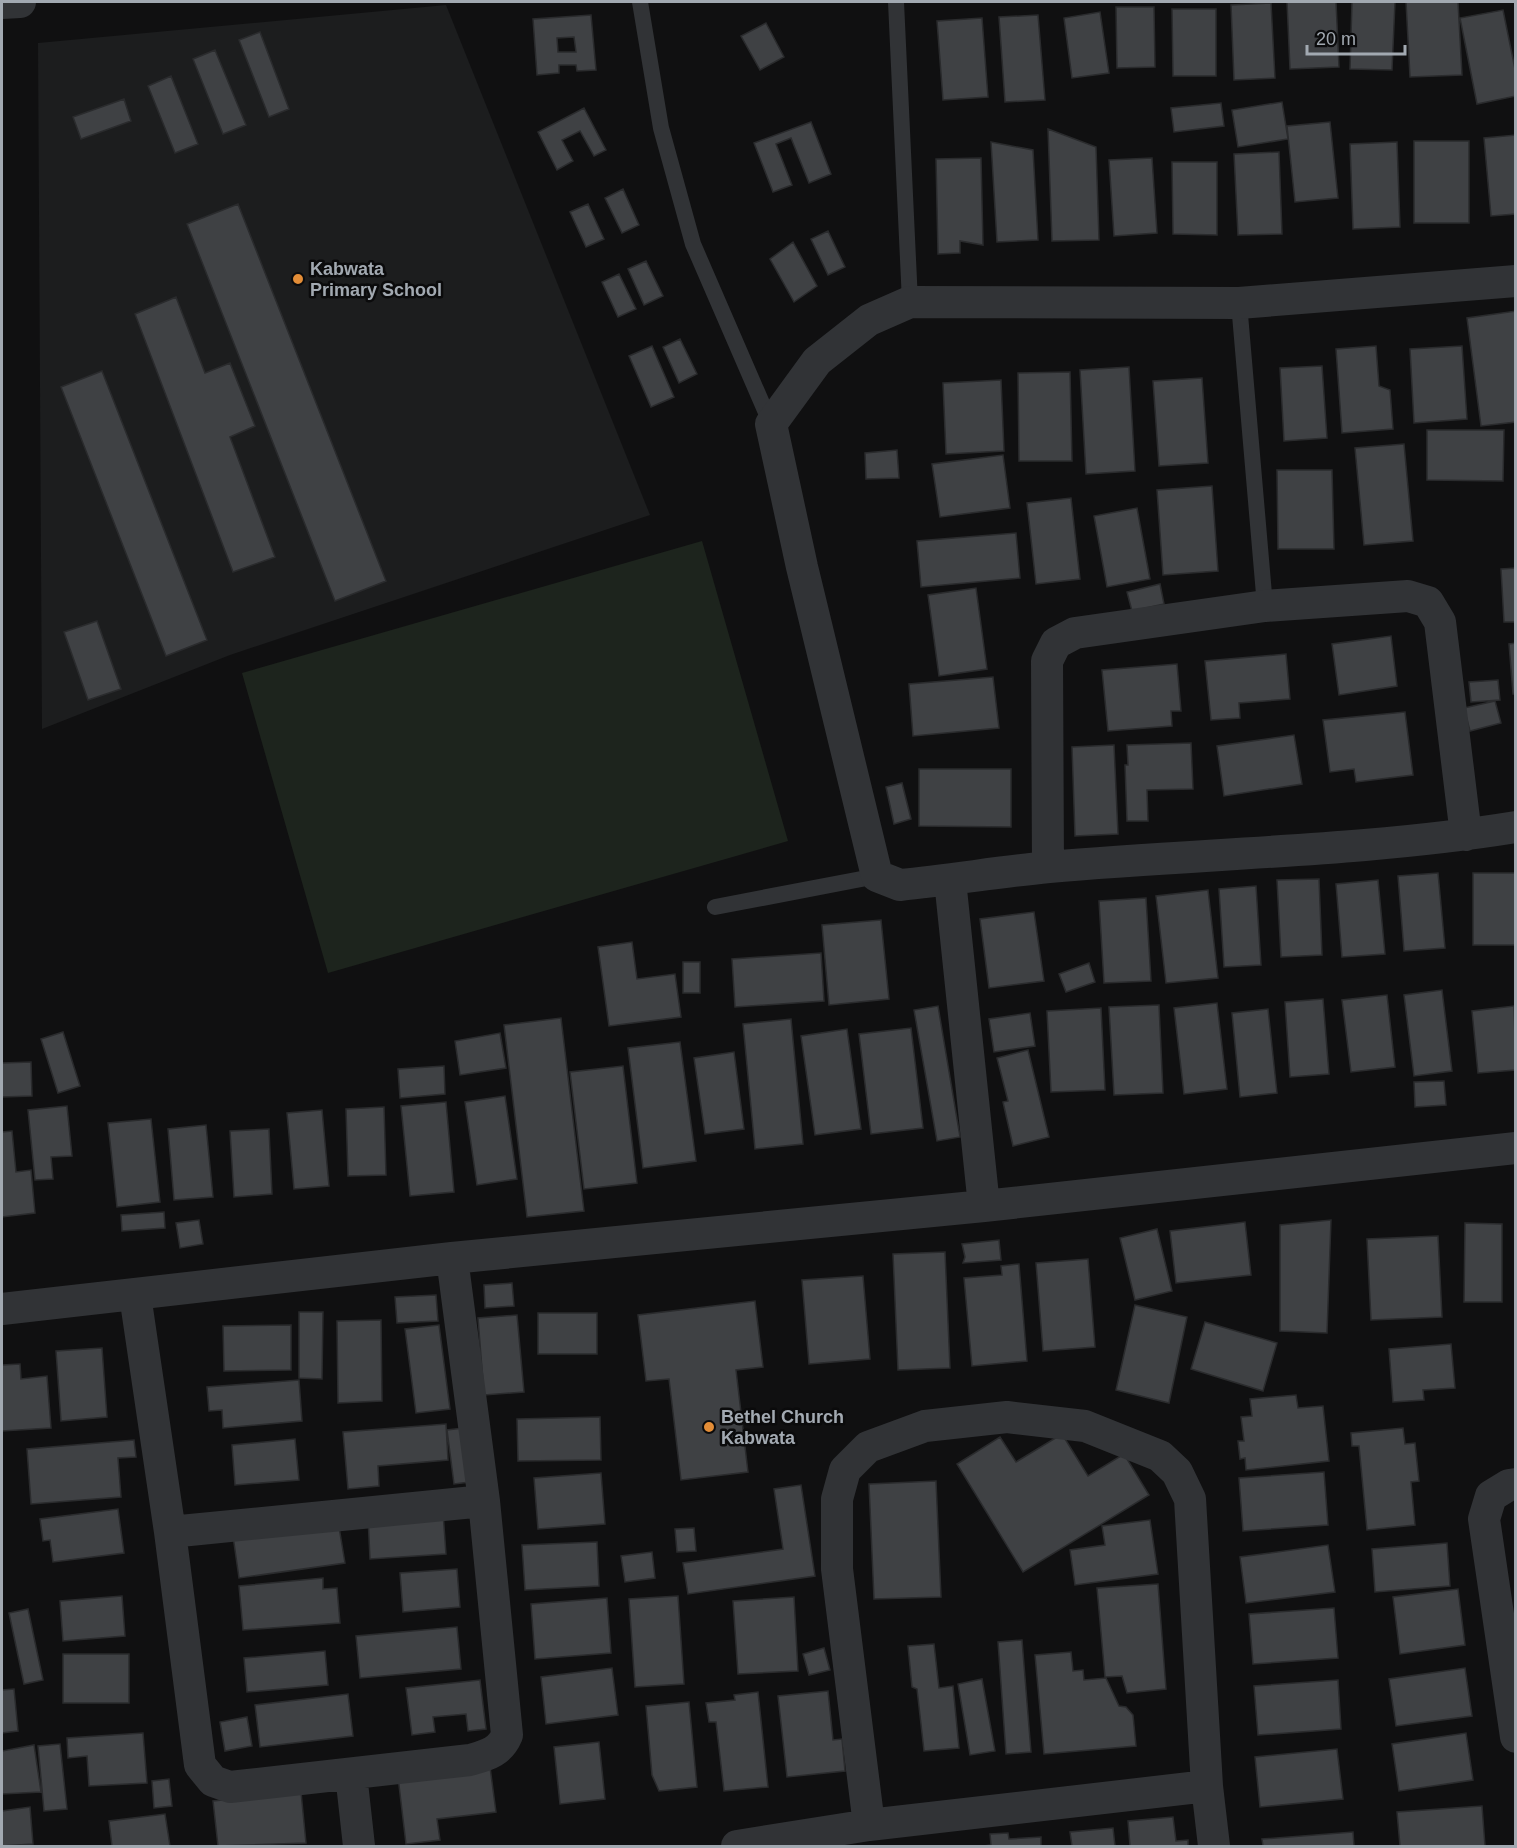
<svg xmlns="http://www.w3.org/2000/svg" width="1517" height="1848" viewBox="0 0 1517 1848" font-family="Arial,sans-serif">
<style>
.built{fill:#1c1d1e}
.green{fill:#1d241d}
.building{fill:#3f4144;stroke:#2a2b2d;stroke-width:1.5;fill-rule:evenodd}
.lines{fill:none;stroke-linecap:round;stroke-linejoin:round}
.lane{stroke:#313336;stroke-width:16}
.street{stroke:#313336;stroke-width:32}
.poi-dot{fill:#e38d37;stroke:#0b0b0c;stroke-width:2}
.labels{text-anchor:middle;dominant-baseline:central;stroke-width:5;stroke-linejoin:round;paint-order:stroke}
.poi-label{font-size:18px;font-weight:bold;fill:#a2a9b1;stroke:#0b0b0c;text-anchor:start}
</style>
<rect width="100%" height="100%" fill="#101011"/>
<path class="built" d="M446 5 650 515 230 655 42 729 38 43Z"/>
<path class="green" d="M702 541 788 841 328 973 242 673Z"/>
<path class="building" d="M1287 2H1336L1339 67 1290 69Z
M1352 2H1395L1392 70 1350 69Z
M1406 2H1458L1462 75 1410 77Z
M1271 3 1275 78 1234 80 1231 5Z
M1116 7H1154L1155 67 1117 68Z
M1172 9H1216V76H1173Z
M1503 10 1516 74V96L1477 104 1460 18Z
M1100 12 1109 73 1072 78 1064 18Z
M591 15 596 70 577 71 576 65H559V73L537 75 533 19ZM574 37 576 52H558L557 38Z
M1038 15 1045 100 1005 102 999 17Z
M982 18 988 97 943 100 937 21Z
M766 23 784 57 760 70 741 36Z
M260 32 289 109 269 117 239 40Z
M215 50 246 125 223 134 193 59Z
M171 76 198 144 175 153 148 86Z
M124 99 131 121 81 139 73 117Z
M1282 102 1288 139 1238 147 1232 110Z
M1221 103 1224 126 1174 132 1171 108Z
M584 108 606 150 594 156 580 131 562 140 573 161 557 170 538 132Z
M811 122 831 174 809 183 791 138 776 144 792 185 773 192 754 143Z
M1330 122 1338 198 1295 202 1287 126Z
M1048 129 1096 147 1099 240 1052 241Z
M1516 135V214L1491 216 1484 138Z
M1414 141H1469V223H1414Z
M991 142 1033 150 1038 240 997 242Z
M1397 142 1400 227 1353 229 1350 144Z
M1279 152 1282 234 1238 235 1234 154Z
M981 158 983 245 960 241V253L938 254 936 159Z
M1152 158 1157 233 1114 236 1109 160Z
M1172 162H1217V235L1173 234Z
M623 189 639 225 622 233 605 198Z
M238 204 386 581 335 601 187 224Z
M588 204 604 239 586 247 570 212Z
M828 231 845 267 828 275 811 239Z
M793 242 817 286 794 302 770 259Z
M646 261 663 296 644 305 628 269Z
M619 274 636 309 618 317 602 282Z
M176 297 205 373 230 363 255 426 230 437 275 557 233 572 135 314Z
M1516 311V422L1481 426 1467 318Z
M680 339 697 374 679 383 663 347Z
M652 346 674 397 651 407 629 356Z
M1376 346 1379 386 1390 390 1393 429 1342 433 1336 349Z
M1462 346 1467 419 1414 423 1410 349Z
M1322 366 1327 438 1284 441 1280 368Z
M1129 367 1135 471 1086 474 1080 370Z
M102 371 207 640 166 656 61 387Z
M1070 372 1072 461H1019L1018 373Z
M1202 378 1208 463 1159 466 1153 381Z
M1001 380 1004 451 946 454 943 383Z
M1427 430H1504L1503 481 1427 480Z
M1404 444 1413 541 1364 545 1355 448Z
M897 450 899 478 866 479 865 453Z
M1003 455 1010 508 940 517 932 464Z
M1277 470H1332L1334 549H1278Z
M1212 486 1218 571 1163 575 1157 490Z
M1071 498 1080 579 1036 584 1027 503Z
M1137 508 1150 579 1107 587 1094 516Z
M1016 533 1020 578 921 587 917 541Z
M1516 568V622H1504L1501 569Z
M1160 584 1164 604 1132 611 1127 592Z
M976 588 987 669 939 676 928 595Z
M97 621 121 689 88 700 64 632Z
M1391 636 1397 686 1339 695 1332 644Z
M1516 643V694H1513L1509 644Z
M1286 654 1290 699 1239 703 1240 718 1211 720 1205 661Z
M1177 664 1181 711H1171L1172 726 1108 731 1102 670Z
M993 677 999 728 913 736 909 684Z
M1498 680 1500 700 1471 702 1469 682Z
M1495 701 1501 723 1470 731 1464 708Z
M1405 712 1413 775 1356 782 1354 769 1330 772 1323 720Z
M1294 735 1302 784 1224 796 1217 746Z
M1191 743 1193 789 1147 790 1148 821H1127L1125 765H1128L1127 745Z
M1114 745 1118 834 1075 836 1072 747Z
M919 769H1011V827L919 826Z
M902 783 911 819 894 824 886 787Z
M1438 873 1445 948 1404 951 1398 876Z
M1473 873H1516V945H1473Z
M1319 879 1322 955 1281 957 1277 880Z
M1378 880 1385 954 1342 957 1336 884Z
M1256 886 1261 965 1224 967 1219 889Z
M1208 890 1218 978 1166 983 1156 896Z
M1146 898 1151 981 1104 983 1099 901Z
M1034 912 1044 981 989 988 980 919Z
M881 920 889 999 829 1005 822 925Z
M632 942 637 979 675 974 681 1017 609 1026 598 947Z
M821 953 824 1001 735 1007 732 959Z
M683 962H700V993H683Z
M1089 963 1095 982 1066 992 1059 974Z
M1442 990 1452 1071 1414 1076 1404 995Z
M1387 995 1395 1067 1351 1072 1342 1000Z
M1323 999 1329 1074 1290 1077 1285 1002Z
M1217 1003 1227 1089 1184 1094 1174 1008Z
M1159 1005 1163 1093 1114 1095 1109 1007Z
M938 1006 960 1137 937 1141 914 1010Z
M1514 1006 1516 1070 1478 1073 1472 1011Z
M1101 1008 1105 1090 1051 1092 1047 1011Z
M1268 1009 1277 1093 1240 1097 1232 1013Z
M1030 1013 1035 1046 994 1052 989 1019Z
M561 1018 584 1211 527 1217 504 1025Z
M791 1019 803 1144 755 1149 743 1024Z
M911 1028 923 1128 871 1134 859 1034Z
M847 1029 861 1129 815 1135 801 1036Z
M63 1032 80 1086 58 1093 41 1039Z
M500 1033 506 1068 460 1075 455 1041Z
M680 1042 696 1161 643 1168 628 1048Z
M1028 1050 1049 1137 1013 1146 1003 1102 1008 1101 997 1058Z
M734 1052 744 1129 705 1134 694 1058Z
M31 1062 32 1096 2 1097V1063Z
M444 1066 445 1094 400 1098 398 1069Z
M623 1066 637 1183 584 1189 570 1072Z
M1444 1081 1446 1105 1415 1107 1414 1082Z
M505 1096 517 1179 477 1185 465 1102Z
M446 1102 454 1192 410 1196 401 1106Z
M67 1106 72 1156 51 1157 53 1179 35 1180 28 1110Z
M384 1107 386 1175 348 1176 346 1109Z
M322 1110 329 1186 294 1189 287 1113Z
M151 1119 160 1202 117 1207 108 1123Z
M206 1125 213 1197 174 1200 168 1129Z
M269 1129 272 1194 234 1197 230 1131Z
M12 1131 16 1172 31 1170 35 1213 2 1217V1132Z
M164 1212 165 1228 122 1231 121 1215Z
M199 1220 203 1244 180 1248 176 1223Z
M1331 1220 1327 1333 1280 1331V1225Z
M1245 1222 1251 1275 1176 1283 1170 1231Z
M1465 1223 1502 1224V1302H1464Z
M1157 1229 1172 1291 1135 1300 1120 1238Z
M1438 1236 1442 1317 1371 1320 1367 1239Z
M999 1240 1001 1260 963 1263 965 1257 962 1244Z
M945 1252 950 1368 898 1370 893 1254Z
M1088 1259 1095 1347 1043 1351 1036 1263Z
M1019 1264 1027 1361 972 1366 964 1278 1002 1275 1001 1266Z
M863 1276 870 1359 809 1364 802 1280Z
M512 1283 514 1306 485 1308 484 1285Z
M436 1295 438 1321 397 1323 395 1297Z
M755 1301 763 1367 736 1370 748 1472 681 1480 669 1379 646 1381 638 1315Z
M1135 1305 1187 1317 1169 1403 1116 1390Z
M299 1312H323L322 1379 299 1378Z
M538 1313H597V1354H538Z
M517 1315 524 1392 484 1395 478 1318Z
M381 1320 382 1401 338 1403 337 1321Z
M1205 1322 1277 1343 1263 1391 1191 1369Z
M291 1325V1370L224 1371 223 1326Z
M439 1325 450 1409 416 1413 405 1329Z
M1451 1344 1455 1388 1423 1390 1424 1400 1393 1402 1389 1349Z
M102 1348 107 1417 61 1421 56 1351Z
M20 1364 21 1379 47 1376 51 1428 2 1431V1365Z
M299 1380 302 1421 223 1428 222 1410 209 1411 207 1387Z
M1296 1395 1298 1408 1323 1406 1329 1461 1246 1470 1245 1458 1240 1459 1238 1441H1244L1241 1417 1252 1416 1250 1399Z
M600 1417 601 1460 518 1461 517 1419Z
M446 1424 448 1460 378 1466 379 1486 348 1489 343 1432Z
M463 1428 470 1482 454 1484 447 1430Z
M1403 1428 1405 1444 1415 1443 1419 1481 1411 1482 1415 1525 1367 1530 1359 1446H1352L1351 1433Z
M1062 1434 1088 1476 1124 1454 1149 1495 1023 1572 957 1464 1000 1437 1016 1462Z
M295 1439 299 1480 235 1485 232 1445Z
M134 1440 136 1457 118 1458 121 1497 31 1504 27 1449Z
M1324 1472 1328 1525 1243 1531 1239 1478Z
M601 1473 605 1524 538 1529 534 1478Z
M936 1481 941 1597 874 1599 869 1484Z
M801 1485 815 1576 688 1594 683 1563 783 1549 774 1489Z
M118 1509 124 1553 53 1562 50 1540 43 1541 40 1519Z
M443 1512 446 1554 370 1559 368 1517Z
M1150 1520 1158 1574 1075 1585 1070 1550 1105 1545 1102 1526Z
M338 1521 345 1563 239 1578 233 1536Z
M694 1528 696 1551 677 1552 675 1529Z
M597 1542 599 1586 525 1590 522 1545Z
M1447 1543 1450 1586 1375 1592 1372 1549Z
M1328 1545 1335 1592 1246 1603 1240 1557Z
M652 1552 655 1578 625 1582 621 1556Z
M457 1569 460 1607 403 1612 400 1573Z
M323 1578V1589L337 1588 340 1623 243 1630 239 1586Z
M1158 1584 1166 1689 1127 1693 1122 1676 1105 1677 1097 1588Z
M1458 1589 1465 1645 1400 1654 1393 1597Z
M122 1596 125 1636 63 1641 60 1601Z
M678 1596 684 1684 635 1687 629 1599Z
M794 1597 798 1671 738 1674 733 1601Z
M607 1598 611 1653 535 1659 531 1604Z
M1334 1608 1338 1658 1253 1664 1249 1614Z
M28 1609 43 1680 24 1684 9 1613Z
M457 1627 461 1669 360 1678 356 1636Z
M1022 1640 1031 1752 1006 1754 998 1642Z
M934 1644 939 1688 953 1686 959 1748 924 1751 917 1689 912 1687 908 1646Z
M824 1648 830 1670 809 1675 803 1654Z
M325 1651 328 1685 247 1692 244 1658Z
M1071 1652 1073 1671 1083 1670 1084 1680 1106 1678 1119 1706 1126 1707 1133 1715 1136 1746 1044 1754 1035 1655Z
M63 1654H129V1703H63Z
M612 1668 618 1715 546 1724 541 1677Z
M1465 1668 1472 1716 1396 1726 1389 1679Z
M982 1679 995 1751 970 1755 958 1684Z
M480 1680 486 1729 468 1731 466 1714 433 1717 435 1732 412 1735 406 1688Z
M1338 1680 1341 1729 1258 1735 1254 1686Z
M14 1689 18 1731 2 1733V1690Z
M828 1691 833 1740 842 1739 845 1771 787 1777 778 1696Z
M758 1692 768 1787 724 1791 716 1722H709L706 1703 735 1700 734 1695Z
M348 1694 353 1736 260 1747 255 1705Z
M689 1702 697 1787 659 1791 652 1775 646 1706Z
M247 1717 252 1746 225 1751 220 1722Z
M143 1733 147 1783 89 1786 87 1756 68 1758 67 1738Z
M1466 1733 1473 1780 1399 1791 1392 1744Z
M599 1742 605 1799 560 1804 554 1747Z
M60 1744 67 1809 44 1811 38 1746Z
M34 1745 41 1792 2 1794V1751Z
M1337 1749 1343 1799 1260 1807 1255 1757Z
M490 1767 496 1812 437 1819 440 1840 406 1844 398 1777Z
M169 1779 172 1806 154 1808 152 1781Z
M301 1792 306 1843 218 1846 213 1801Z
M1482 1806 1485 1846H1400L1397 1812Z
M30 1807 33 1844 2 1846V1811Z
M165 1814 170 1846H112L109 1821Z
M1173 1817 1176 1841 1188 1840V1846H1130L1128 1821Z
M1113 1828 1115 1846H1072L1070 1832Z
M1353 1832 1354 1846H1263L1262 1839Z
M1008 1833 1009 1839 1041 1837V1846H983L991 1845 990 1834Z"/>
<g class="lines">
<path class="lane" d="M640 2 661 128 693 244 771 424
M896 2 910 302
M1239 303 1265 606
M715 907 877 876"/>
<path class="street" d="M2 3 20 2
M1516 281 1239 303 910 302 869 320 817 361 771 424 802 567 877 876 900 885C950 880 999 872 1049 867 1204 853 1361 852 1516 827
M1048 867 1047 661 1056 643 1075 633 1265 606 1408 596 1428 602 1440 622 1466 835
M950 880 984 1206
M135 1295 170 1532 200 1765 213 1781 230 1787 470 1760C487 1755 500 1752 507 1735L484 1501 452 1258
M2 1309 452 1258 984 1206 1516 1148
M1516 1484 1509 1485 1491 1496 1484 1519 1516 1737
M170 1532 484 1501
M351 1774 359 1846
M869 1825 837 1569V1499L845 1470 868 1447 925 1426 1007 1417 1085 1426 1160 1456 1177 1472 1190 1499 1207 1786 1214 1846
M737 1846 869 1825 1207 1786"/>
</g>
<g class="poi-dot">
<circle cx="298" cy="279" r="6"/>
<circle cx="709" cy="1427" r="6"/>
</g>
<g class="labels">
<g class="poi-label">
<text x="310" y="269">Kabwata<tspan x="310" dy="21">Primary School</tspan></text>
<text x="721" y="1417">Bethel Church<tspan x="721" dy="21">Kabwata</tspan></text>
</g>
</g>
<rect width="1517" height="1848" fill="none" stroke="#a2a9b1" stroke-width="6"/>
<path d="M1307 45v9h98v-9" fill="none" stroke="#a2a9b1" stroke-width="3"/>
<text x="1316" y="45" font-size="18" fill="#a2a9b1" stroke="#0b0b0c" stroke-width="4.5" paint-order="stroke">20 m</text>
</svg>
